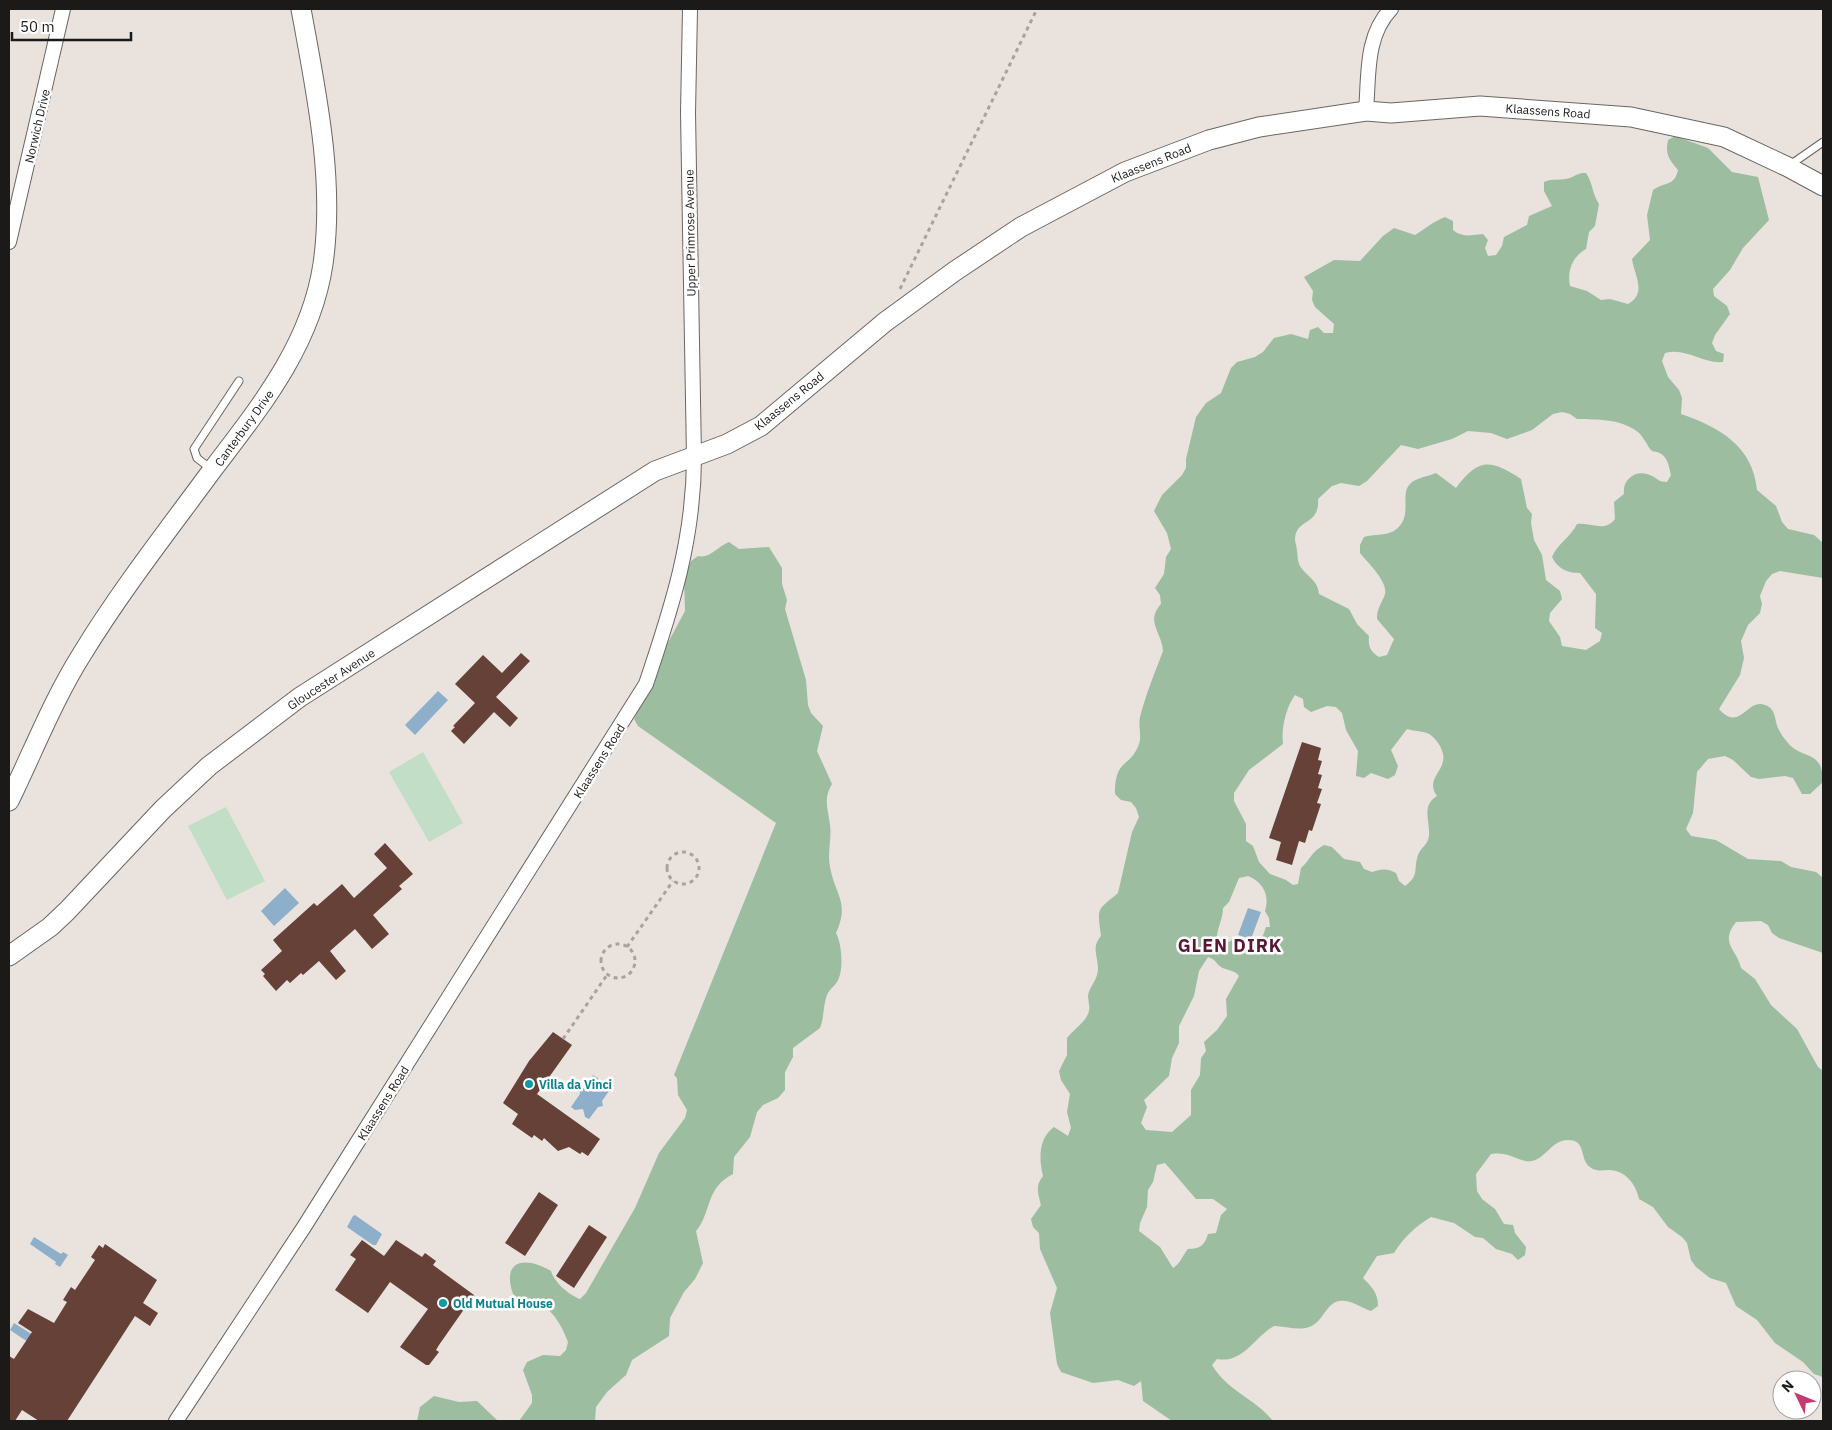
<svg xmlns="http://www.w3.org/2000/svg" width="1832" height="1430" viewBox="0 0 1832 1430" font-family="'IBM Plex Sans',sans-serif">
<style>
.green{fill:#c3dec6}
.forest{fill:#9cbda0;fill-rule:evenodd}
.water{fill:#8eafca}
.building{fill:#654137}
.lines{fill:none;stroke-linecap:round;stroke-linejoin:round}
.lane-casing{stroke:#6c6662;stroke-width:9}
.street-casing{stroke:#6c6662;stroke-width:16}
.secondary-casing{stroke:#6c6662;stroke-width:21}
.path{stroke:#a8a39f;stroke-width:3;stroke-dasharray:4 4;stroke-linecap:butt}
.lane{stroke:#fff;stroke-width:7}
.street{stroke:#fff;stroke-width:14}
.secondary{stroke:#fff;stroke-width:19}
.culture-dot{fill:#0f9aa8;stroke:#fff;stroke-width:2}
.labels{text-anchor:middle;dominant-baseline:central;stroke-width:5;stroke-linejoin:round;paint-order:stroke}
.street-label{font-size:12px;fill:#1c1a18;stroke:#fff}
.culture-label{font-size:12px;font-weight:bold;fill:#0d838f;stroke:#fff;text-anchor:start}
.district-label{font-size:18px;font-weight:bold;letter-spacing:1px;fill:#581632;stroke:#fff}
</style>
<rect width="100%" height="100%" fill="#e9e2dd"/>
<path class="green" d="M423 752 463 823 429 842 389 772Z
M226 807 265 881 227 900 188 826Z"/>
<path class="forest" d="M1675 136 1708 148 1732 172 1758 177 1769 220 1743 248 1730 270 1713 289 1714 296 1727 306 1730 314 1715 335 1712 343 1716 351 1724 354 1723 362C1703 364 1686 347 1665 353L1662 361 1668 377 1679 390 1682 398 1681 414C1719 427 1753 446 1757 490L1776 506 1782 522 1788 529 1814 535 1823 543V578L1780 571 1772 574 1766 581 1760 596 1762 604 1760 613 1748 625 1741 641 1744 658 1740 675 1719 709C1740 733 1747 698 1765 705 1777 709 1774 721 1779 730 1781 735 1785 739 1788 743 1802 760 1823 749 1823 782L1810 794H1802L1793 778 1785 776 1759 779 1751 777 1733 760 1725 756 1708 759 1697 772 1693 813 1686 829 1691 836 1716 840 1748 859 1781 861 1791 867 1816 872 1823 878V953L1779 938 1772 933 1768 925 1761 921 1736 922C1719 944 1737 949 1741 968L1755 979 1771 1005 1797 1029 1818 1067 1823 1071V1377L1814 1374 1803 1362 1775 1343 1757 1320 1736 1306 1726 1283 1710 1278 1696 1267 1691 1260 1687 1243 1682 1237 1668 1227 1653 1207 1639 1199C1636 1184 1625 1170 1609 1170 1602 1170 1596 1172 1590 1167 1579 1159 1587 1140 1568 1140 1552 1140 1546 1158 1532 1161 1518 1163 1511 1151 1491 1154L1476 1174 1477 1191 1482 1199 1495 1209 1504 1224 1513 1225 1515 1233 1526 1247 1525 1255 1518 1260 1512 1254 1496 1249 1483 1238 1475 1237 1454 1223 1431 1217C1415 1227 1404 1237 1394 1253L1377 1256 1363 1278C1372 1287 1378 1293 1378 1306L1371 1311C1362 1308 1354 1302 1345 1301 1326 1298 1325 1322 1309 1327 1298 1331 1286 1326 1274 1326 1254 1337 1243 1364 1217 1359L1212 1365C1227 1391 1256 1399 1273 1421H1172L1143 1401 1141 1381 1134 1386 1118 1380 1093 1383 1061 1372 1057 1364 1050 1313 1057 1288 1040 1249 1039 1233 1033 1227 1031 1219 1041 1205C1038 1193 1035 1186 1043 1176 1039 1159 1038 1139 1054 1127L1068 1136 1071 1128 1067 1112 1070 1094 1061 1080 1059 1071 1067 1055V1038C1073 1030 1087 1021 1089 1011 1090 1006 1088 1000 1088 995 1090 986 1098 979 1098 969 1098 955 1091 948 1101 936 1097 906 1097 911 1118 893L1132 832 1139 817 1136 808 1131 802 1121 800 1115 794C1115 757 1130 769 1139 744 1142 736 1138 726 1140 717 1146 694 1155 672 1163 651 1162 632 1145 622 1161 604L1160 595 1155 588 1164 574 1166 557 1171 549 1167 533 1154 511 1162 495 1182 475 1186 468V459L1196 417 1206 403 1221 393 1231 368 1237 362 1255 357 1263 352 1274 338 1291 334 1308 339 1310 330 1318 327 1324 333H1333L1334 324 1315 307 1312 300 1313 291 1304 277 1334 260 1360 261 1383 236 1394 228 1415 235C1425 229 1434 221 1445 217L1453 221V230C1463 238 1472 235 1483 234L1488 240 1485 248 1488 256 1496 255 1502 246 1504 237 1527 225 1529 216 1552 206 1544 191V182C1553 178 1561 181 1570 178 1577 175 1578 173 1586 173 1593 183 1592 194 1599 204L1595 226 1589 232 1586 249C1572 257 1567 271 1570 286L1587 291 1601 300 1610 299 1628 304C1647 293 1635 277 1632 259L1650 240 1647 215 1653 190C1666 181 1674 187 1678 170 1669 159 1665 155 1668 140ZM1562 412 1570 414 1577 419C1599 420 1619 418 1638 432 1644 437 1647 446 1652 451 1667 453 1668 462 1671 475L1667 482C1659 482 1658 479 1652 476 1637 468 1622 479 1624 494L1614 502 1615 519C1604 533 1592 522 1577 524 1571 537 1557 544 1552 557 1558 569 1567 573 1580 573L1596 594 1595 628 1602 633 1600 641 1586 650 1562 646 1560 637 1549 621 1550 613 1562 599 1560 591 1546 580 1542 555 1534 540 1531 523 1532 514 1527 508 1521 479C1489 458 1478 459 1456 488L1436 473C1429 476 1416 478 1411 483 1398 494 1415 517 1394 531 1384 536 1374 534 1364 537L1360 545V553C1368 563 1391 584 1384 597 1380 606 1377 609 1377 619L1394 639 1387 655 1379 657C1370 651 1368 646 1369 636L1357 624 1349 609 1319 594C1318 580 1307 577 1300 566 1297 560 1298 556 1297 551 1297 547 1295 543 1295 539 1296 518 1320 526 1318 499L1332 486 1341 483 1359 486 1367 481 1401 445 1418 449 1452 439 1468 431 1491 433 1507 439 1532 430 1553 414ZM1295 695 1303 699 1304 707 1311 712 1327 706 1336 707 1342 713 1346 730 1358 751 1356 776 1364 778 1371 773 1388 779 1395 775 1398 766 1391 750 1407 729C1413 731 1421 731 1427 733 1432 735 1435 739 1438 743 1456 769 1422 775 1437 796 1421 806 1430 820 1429 835 1429 844 1421 847 1418 855 1413 870 1420 875 1405 886L1399 881 1396 873C1387 868 1381 869 1372 872L1364 869 1360 862 1344 859 1332 847 1324 845C1312 851 1310 860 1301 868L1298 884 1293 885 1286 880 1270 874 1259 862 1253 846 1246 841V824L1234 801V793L1249 770 1283 744C1281 729 1286 707 1295 695ZM1248 876C1263 882 1270 895 1265 911L1269 918 1270 927H1266L1260 944 1243 941 1236 937 1223 946 1217 941C1216 929 1223 920 1223 908L1229 902 1239 878ZM1208 957C1217 960 1215 963 1221 967 1227 971 1234 969 1239 976L1226 999 1227 1016 1217 1030 1204 1042 1206 1051 1201 1058 1200 1075 1191 1090V1115L1172 1132 1146 1130 1141 1123 1147 1107 1144 1100 1169 1076 1172 1058 1179 1043V1026L1194 996 1199 971ZM1165 1163 1196 1199H1213L1227 1209 1221 1215 1216 1233 1208 1234C1205 1245 1200 1249 1188 1249 1182 1256 1181 1263 1173 1268L1160 1247 1139 1231 1140 1223 1147 1207 1148 1190 1153 1182 1157 1165Z
M729 542 739 549 769 547 782 568V584L787 600 785 609 806 680 808 705 811 713 823 726 817 751 832 784C823 799 828 808 830 825 832 838 827 853 830 867 835 895 850 902 836 933 842 944 844 972 837 982 833 988 828 990 826 998 823 1008 824 1018 820 1028L793 1048V1057L785 1072V1090L778 1098 763 1105 757 1112 750 1137 734 1157 733 1174C705 1188 712 1212 696 1231L703 1263 695 1279 684 1292 670 1318 669 1336 632 1360 626 1375 607 1392 596 1407 595 1421H519L532 1403V1395L523 1370 527 1362 543 1355 560 1356 566 1350 568 1342C563 1329 555 1312 542 1306 529 1300 527 1306 513 1294 501 1259 526 1256 551 1271 554 1282 569 1295 580 1299L586 1293 635 1208 659 1153 685 1118 687 1110 678 1095 677 1078 674 1075 776 823 638 726 634 719 649 689 663 652 685 611 684 577 691 561 698 556C710 559 718 546 729 542Z
M434 1396 459 1402 477 1401 498 1421H417L420 1407Z"/>
<path class="water" d="M438 691 448 700 415 735 405 725Z
M285 888 299 903 274 926 261 911Z
M1248 908 1261 912 1251 939 1238 935Z
M593 1075 598 1078 599 1086 607 1085 611 1088 602 1101 603 1106 598 1107 589 1119 585 1117 583 1109 575 1110 571 1107 580 1094 579 1089 585 1088Z
M355 1215 382 1234 376 1245H373L347 1227 353 1216Z
M34 1237 61 1254 63 1252 68 1255 60 1267 55 1264 56 1262 30 1244Z
M14 1323 38 1338 34 1346 10 1330Z"/>
<path class="building" d="M521 653 530 661 496 697 518 718 510 727 494 712 464 744 451 731 455 727 453 726 475 703 455 684 483 655 502 673Z
M1302 742 1321 748 1318 760 1322 761 1318 774 1322 775 1318 788 1322 789 1317 803 1321 804 1312 831 1309 830 1305 843 1299 841 1292 865 1276 860 1281 842 1269 838Z
M385 843 413 874 399 886 402 889 373 915 389 934 372 949 355 929 330 951 346 971 336 980 319 961 303 975 301 973 290 983 287 980 276 991 263 976 265 974 261 970 282 951 273 940 314 903 317 906 342 884 354 898 387 868 374 854Z
M553 1032 572 1045 537 1094 600 1139 588 1156 582 1152 580 1154 569 1147 558 1151 544 1138 542 1141 534 1135 532 1138 512 1124 518 1114 503 1103 529 1061Z
M539 1192 558 1205 525 1256 505 1243Z
M589 1225 607 1237 574 1288 556 1276Z
M362 1240 384 1256 396 1240 422 1257 425 1253 436 1261 433 1265 474 1295 439 1345 436 1350 439 1352 429 1365H426L400 1347 428 1309 390 1282 368 1313 335 1290 356 1259 350 1255Z
M105 1244 157 1280 143 1303 158 1313 150 1326 135 1316 67 1421H39L22 1410 15 1421H9V1356L14 1359 32 1332 18 1323 28 1309 54 1323 67 1302 63 1300 71 1287 75 1290 95 1260 91 1257 99 1245 103 1248Z"/>
<g class="lines">
<g class="lane-casing">
<path id="lane" d="M1790 165 1823 142
M211 469 197 458 194 449 239 381"/>
</g>
<g class="street-casing">
<path id="street" d="M1366 111C1369 76 1365 36 1391 9
M9 242 63 9
M176 1421 304 1227 646 684C672 607 694 539 694 457L688 113 690 9"/>
</g>
<g class="secondary-casing">
<path id="secondary" d="M9 801C33 752 53 700 82 654 121 590 169 529 213 469 260 407 311 345 323 264 335 180 316 91 301 9
M9 956 50 927 67 911 163 809 209 766 300 697 655 471 727 444 761 426 885 322 955 271 1021 227 1125 172 1209 140 1259 127 1366 111 1391 113 1480 106 1631 117 1724 137 1788 167 1823 186"/>
</g>
<path class="path" d="M900 289 1037 9
M667 868a16 16 0 1 1 32 0a16 16 0 1 1-32 0Z
M601 961a17 17 0 1 1 34 0a17 17 0 1 1-34 0Z
M627 947 673 881
M563 1039 607 975"/>
<use href="#lane" class="lane"/>
<use href="#street" class="street"/>
<use href="#secondary" class="secondary"/>
</g>
<g class="culture-dot">
<circle cx="529" cy="1084" r="5"/>
<circle cx="443" cy="1303" r="5"/>
</g>
<g class="labels">
<g class="street-label">
<text transform="translate(1548 111) rotate(4)">Klaassens Road</text>
<text transform="translate(37 126) rotate(-77)">Norwich Drive</text>
<text transform="translate(1151 163) rotate(-22)">Klaassens Road</text>
<text transform="translate(690 233) rotate(-91)">Upper Primrose Avenue</text>
<text transform="translate(789 401) rotate(-39)">Klaassens Road</text>
<text transform="translate(244 428) rotate(-54)">Canterbury Drive</text>
<text transform="translate(331 679) rotate(-33)">Gloucester Avenue</text>
<text transform="translate(599 761) rotate(-58)">Klaassens Road</text>
<text transform="translate(383 1103) rotate(-58)">Klaassens Road</text>
</g>
<g class="culture-label">
<text x="539" y="1084">Villa da Vinci</text>
<text x="453" y="1303">Old Mutual House</text>
</g>
<g class="district-label">
<text x="1230" y="945">GLEN DIRK</text>
</g>
</g>
<rect width="1832" height="1430" fill="none" stroke="#1c1a18" stroke-width="20"/>
<g transform="translate(1797 1395) rotate(313)"><circle r="24" fill="#ffffff" stroke="#a4a3a3"/>
<path d="M0-4L9 19L0 12L-9 19Z" fill="#c33972"/>
<text y="-8" font-size="14" font-weight="bold" text-anchor="middle" fill="#1c1a18">N</text>
</g>
<path d="M12 32v8h119v-8" fill="none" stroke="#1c1a18" stroke-width="2.5"/>
<text x="20" y="32" font-size="15" fill="#1c1a18" stroke="#ffffff" stroke-width="4" paint-order="stroke">50 m</text>
</svg>
